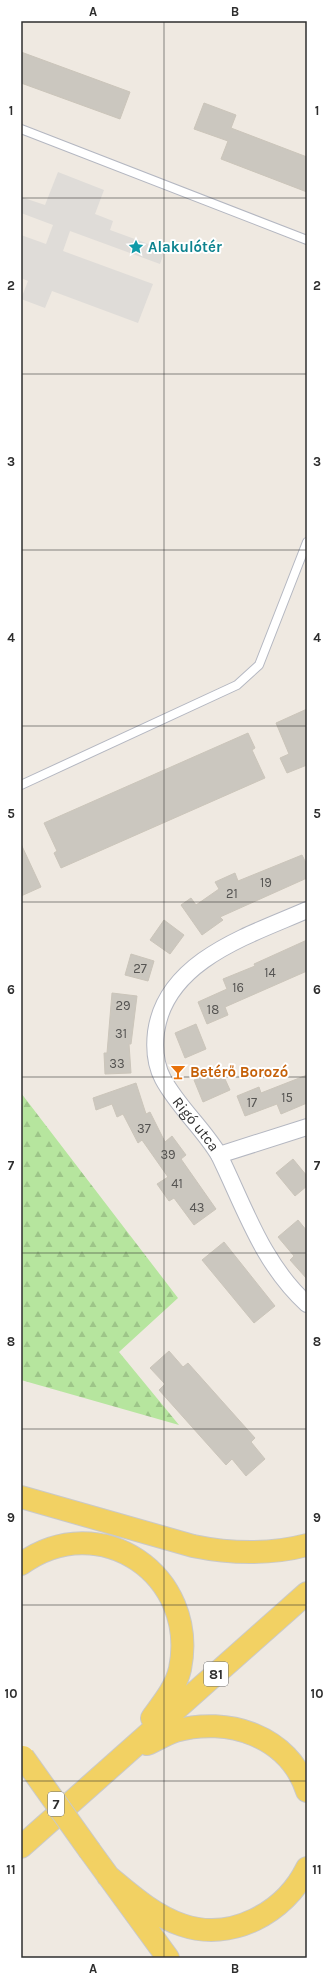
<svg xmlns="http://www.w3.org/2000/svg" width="328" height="1979" viewBox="0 0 328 1979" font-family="Karla,sans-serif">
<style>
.forest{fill:url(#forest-firs)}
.plaza{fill:#dfdcd8}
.building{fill:#cbc7bf;stroke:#cbc5ba}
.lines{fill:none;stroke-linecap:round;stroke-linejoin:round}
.lane-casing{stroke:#b4b7c1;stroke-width:10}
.street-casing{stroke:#b4b7c1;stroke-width:18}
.primary-casing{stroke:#c9c9c9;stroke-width:24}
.lane{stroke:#fff;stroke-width:8}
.street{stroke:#fff;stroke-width:16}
.primary{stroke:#f2d163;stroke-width:22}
.primary-bridge-casing{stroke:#c9c9c9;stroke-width:24;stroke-linecap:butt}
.primary-bridge{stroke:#f2d163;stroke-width:22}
.grid{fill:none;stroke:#2e2e2e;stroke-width:1;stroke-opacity:0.55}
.labels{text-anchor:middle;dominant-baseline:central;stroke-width:4;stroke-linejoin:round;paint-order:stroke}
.number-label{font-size:13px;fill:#555452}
.shield{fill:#fff;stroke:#6d6d6d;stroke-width:1}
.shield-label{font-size:14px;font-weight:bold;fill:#2e2e2e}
.culture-label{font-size:15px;font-weight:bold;fill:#0d838f;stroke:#fff;text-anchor:start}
.food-label{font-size:15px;font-weight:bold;fill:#c56008;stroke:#fff;text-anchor:start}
.street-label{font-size:15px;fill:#2e2e2e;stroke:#fff}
.neatline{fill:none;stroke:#2e2e2e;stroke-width:1.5}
.grid-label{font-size:13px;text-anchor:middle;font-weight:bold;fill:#2e2e2e}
</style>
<defs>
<pattern id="forest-firs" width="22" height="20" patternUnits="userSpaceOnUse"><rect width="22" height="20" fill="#b6e59e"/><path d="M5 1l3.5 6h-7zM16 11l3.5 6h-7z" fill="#9dc588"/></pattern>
</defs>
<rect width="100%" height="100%" fill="#efe9e1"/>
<path class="forest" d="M21 1093 178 1298 119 1352 179 1425 21 1380Z"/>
<path class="plaza" d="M58 172 104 190 95 214 113 221 110 230 165 250 160 264 70 231 63 251 153 284 138 323 52 291 45 308 21 299 28 281 21 278V235L46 244 53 225 21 213V197L45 205Z"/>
<path class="building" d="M21 52 130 92 120 119 21 83Z
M204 103 236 115 231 128 307 157V192L221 159 228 141 194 129Z
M307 709V765L287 773 280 758 289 754 276 723Z
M248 733 255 748 252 750 265 778 61 868 54 853 57 851 44 823Z
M21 844 41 887 21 896Z
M302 855 307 865V878L220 917 223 920 202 935 181 905 191 898 196 905 219 889 215 882 235 873 238 881Z
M164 920 184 935 170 954 150 940Z
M307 940V971L225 1007 228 1015 207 1024 198 1002 227 989 223 979 255 966 254 964Z
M131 954 154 961 148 981 125 975Z
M112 993 137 996 131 1044H129L131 1073 105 1074 104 1053H107Z
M196 1024 206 1049 185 1058 175 1033Z
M220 1068 230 1090 203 1102 194 1080Z
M307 1075V1103L281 1114 277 1104 245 1116 237 1096 259 1087 261 1093Z
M136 1083 146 1114 150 1112 165 1142 172 1136 186 1155 181 1159 216 1209 194 1225 174 1198 169 1201 157 1184 168 1177 142 1140 138 1143 123 1114 117 1117 112 1104 96 1110 93 1098Z
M293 1159 307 1176V1186L295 1196 276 1173Z
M298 1220 307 1231V1279L290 1260 294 1256 278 1237Z
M224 1242 275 1306 254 1323 202 1260Z
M169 1351 183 1367 188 1363 255 1438 251 1442 265 1459 246 1476 232 1459 226 1465 159 1390 165 1384 150 1368Z"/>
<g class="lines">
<g class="lane-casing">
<path id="lane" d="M21 129 307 240
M21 785 237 685 259 665 307 542"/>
</g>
<g class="street-casing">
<g id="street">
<path id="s1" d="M307 910C250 935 166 960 156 1032 154 1049 155 1064 163 1079 178 1107 203 1128 219 1155 245 1208 262 1263 307 1304"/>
<path d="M219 1155 307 1127"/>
</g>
</g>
<g class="primary-casing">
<path id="primary" d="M21 1497 193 1546C232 1554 269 1555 307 1545
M21 1564C100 1507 199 1575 180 1669 176 1687 163 1703 152 1718
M147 1744C156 1740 166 1734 175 1731 228 1716 289 1736 307 1791
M21 1847 307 1593
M90 1851 168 1958
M108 1876C131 1895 153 1915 182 1925 231 1942 285 1913 307 1868"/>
</g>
<use href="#lane" class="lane"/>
<use href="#street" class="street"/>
<use href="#primary" class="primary"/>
<g class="primary-bridge-casing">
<path id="primary-bridge" d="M23 1757 90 1851"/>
</g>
<use href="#primary-bridge" class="primary-bridge"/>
</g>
<path class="grid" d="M164 21V1958M21 198H307M21 374H307M21 550H307M21 726H307M21 902H307M21 1077H307M21 1253H307M21 1429H307M21 1605H307M21 1781H307"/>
<defs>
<g id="sight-bare" transform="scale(1.2)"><path d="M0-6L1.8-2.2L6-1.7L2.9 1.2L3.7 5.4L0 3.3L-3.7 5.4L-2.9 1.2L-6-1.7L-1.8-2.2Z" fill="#0f9aa8" stroke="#fff" stroke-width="2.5" paint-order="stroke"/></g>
<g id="bar-bare" transform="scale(1.2)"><path d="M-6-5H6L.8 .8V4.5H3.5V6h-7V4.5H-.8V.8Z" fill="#e8710a" stroke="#fff" stroke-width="2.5" paint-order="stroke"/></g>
</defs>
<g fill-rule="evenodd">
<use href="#sight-bare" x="136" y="247"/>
<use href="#bar-bare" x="178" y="1072"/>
</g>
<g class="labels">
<g class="number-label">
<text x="266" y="882">19</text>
<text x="232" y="893">21</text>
<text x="140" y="968">27</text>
<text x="270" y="972">14</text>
<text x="238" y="987">16</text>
<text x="123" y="1005">29</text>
<text x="213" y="1009">18</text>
<text x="121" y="1033">31</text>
<text x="117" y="1063">33</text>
<text x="287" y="1097">15</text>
<text x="252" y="1102">17</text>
<text x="144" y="1128">37</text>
<text x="168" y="1154">39</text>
<text x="177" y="1183">41</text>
<text x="197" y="1207">43</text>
</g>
<g class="shield">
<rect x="204" y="1662" width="24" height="24" rx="3"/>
<rect x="48" y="1792" width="16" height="24" rx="3"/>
</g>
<g class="shield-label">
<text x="216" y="1674">81</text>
<text x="56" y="1804">7</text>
</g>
<g class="culture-label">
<text x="148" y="247">Alakulótér</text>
</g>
<g class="food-label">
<text x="190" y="1072">Betérő Borozó</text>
</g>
<g class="street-label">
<text stroke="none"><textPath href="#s1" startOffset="308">Rigó utca</textPath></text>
</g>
</g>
<rect width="328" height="1979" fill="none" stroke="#ffffff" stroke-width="44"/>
<rect x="22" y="22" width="284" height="1935" class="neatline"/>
<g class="grid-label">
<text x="93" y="16">A</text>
<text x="235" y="16">B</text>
<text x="11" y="115">1</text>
<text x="317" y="115">1</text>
<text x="11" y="290">2</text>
<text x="317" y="290">2</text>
<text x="11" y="466">3</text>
<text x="317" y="466">3</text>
<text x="11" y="642">4</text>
<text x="317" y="642">4</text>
<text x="11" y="818">5</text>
<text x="317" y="818">5</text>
<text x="11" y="994">6</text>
<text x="317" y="994">6</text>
<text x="11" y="1170">7</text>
<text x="317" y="1170">7</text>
<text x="11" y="1346">8</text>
<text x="317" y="1346">8</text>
<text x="11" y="1522">9</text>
<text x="317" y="1522">9</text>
<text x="11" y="1698">10</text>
<text x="317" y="1698">10</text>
<text x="11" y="1874">11</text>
<text x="317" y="1874">11</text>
<text x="93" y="1973">A</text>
<text x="235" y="1973">B</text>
</g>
</svg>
